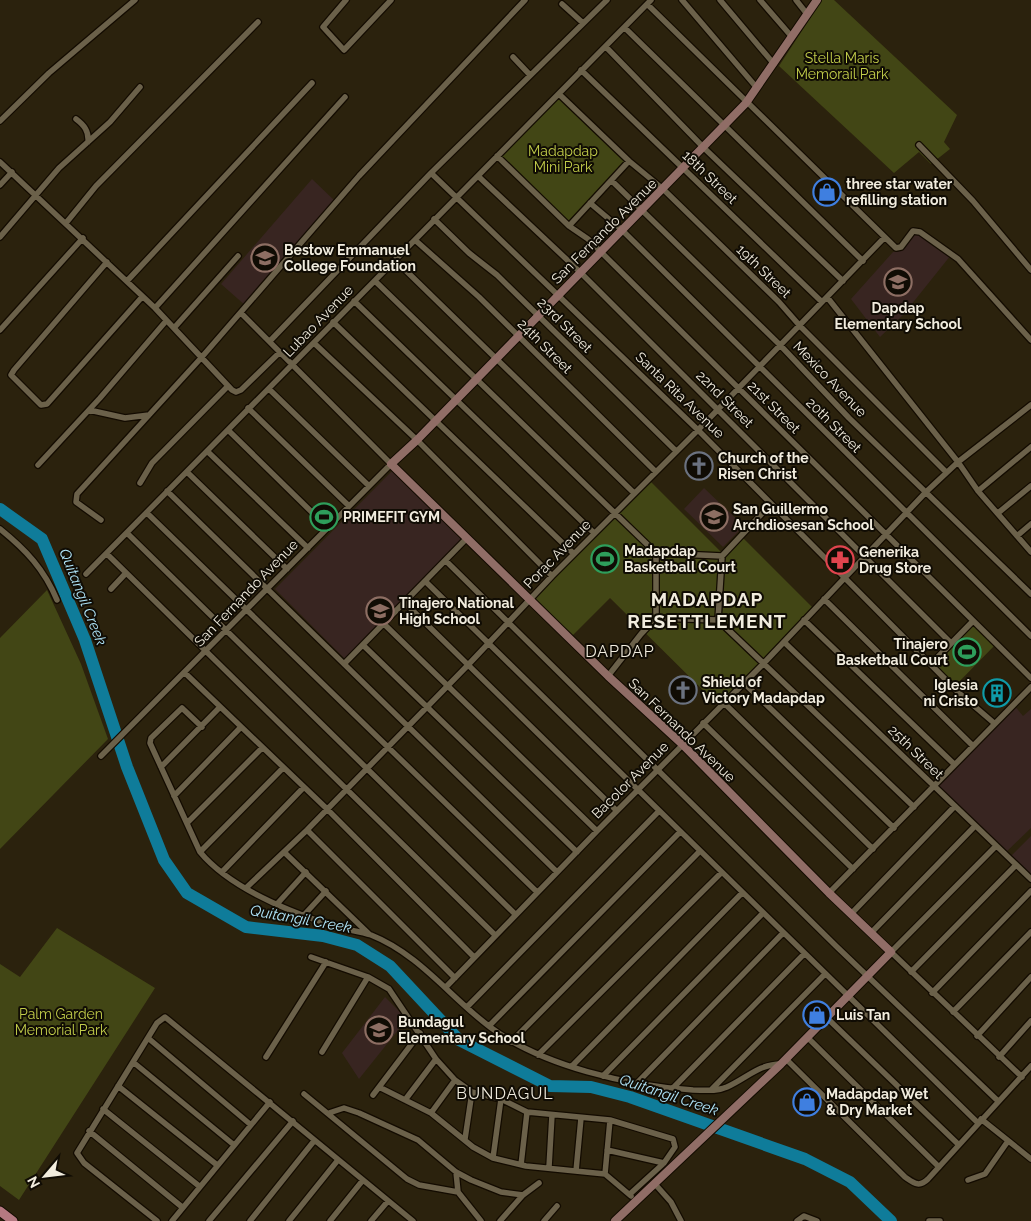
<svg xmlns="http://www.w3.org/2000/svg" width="1031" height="1221" viewBox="0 0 1031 1221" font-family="Raleway,sans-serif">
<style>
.education{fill:#382521}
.green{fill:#424615}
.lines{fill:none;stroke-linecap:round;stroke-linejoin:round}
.river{stroke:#0f7c9a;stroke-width:12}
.street-casing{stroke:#130b00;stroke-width:8}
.secondary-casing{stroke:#130b00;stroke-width:10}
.primary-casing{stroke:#130b00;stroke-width:11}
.street{stroke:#6b614a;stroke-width:5.5}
.secondary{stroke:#906d66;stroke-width:8}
.primary{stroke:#b57981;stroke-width:9}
.labels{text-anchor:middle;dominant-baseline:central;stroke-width:4;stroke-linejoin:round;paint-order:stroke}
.park-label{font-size:14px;fill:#c2cd4a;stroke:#100c04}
.street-label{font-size:14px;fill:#f1ecde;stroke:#100c04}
.poi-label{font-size:14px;font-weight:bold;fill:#f1ecde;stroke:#100c04;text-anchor:start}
.water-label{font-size:15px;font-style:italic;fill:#afe4f8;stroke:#100c04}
.quarter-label{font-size:16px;letter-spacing:1px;fill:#f1ecde;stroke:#100c04}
.district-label{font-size:19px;font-weight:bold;letter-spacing:1px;fill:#f1ecde;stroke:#100c04}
</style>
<rect width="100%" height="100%" fill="#2b220d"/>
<path class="education" d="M312 179 335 201 246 306 221 284Z
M915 231 951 255 903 315 880 337 851 299 893 252 899 251Z
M394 469 464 539 345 659 275 589Z
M704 488 744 526 723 547 684 509Z
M1014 705 1023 716 1031 709V828L1004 854 936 787Z
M1031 836V878L1009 858Z
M385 997 407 1019 359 1079 342 1053Z"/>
<path class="green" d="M822 0H834L957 115 944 142 950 149 931 164 919 152 894 173 779 66Z
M559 94 629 161 569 226 497 156Z
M649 480 723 554 741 536 815 610 719 706 610 598 571 637 532 598Z
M47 590 81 664 108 739 0 849V638Z
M973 624 995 645 955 686 933 665Z
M57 928 155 988 19 1200 0 1186V964L20 977Z"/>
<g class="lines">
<path class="river" d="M0 509 42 539 85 640 127 767 164 860 187 893 246 927 323 936 357 945 390 966 459 1040 550 1086 591 1087 630 1097 805 1159 850 1182 891 1221"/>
<g class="street-casing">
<path id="street" d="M346 0 323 27 344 50 391 0
M682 0 757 88
M720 0 774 64
M760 0 792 37
M796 0 807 14
M562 4 583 23
M647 4 896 248 901 247 913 231 920 232 958 259 1031 340
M625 28 863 261
M606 47 704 148 843 281
M513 57 530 75
M581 70 822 302
M559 94 629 161 663 189 779 302 800 326 946 472
M76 119C84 125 89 131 88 142
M0 121 49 73 135 0
M919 145 973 201 1031 270
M497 156 569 226 588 239 601 252 1031 678
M0 162 155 308 232 390 236 392 241 390 279 353
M431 173 698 430 959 693 994 723
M478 176 580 272 951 643
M612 181 780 345 849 418 1031 594
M0 185 12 172
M590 203 622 230 1031 636
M434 219 469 253 497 275 676 451
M66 223 96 186 258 22
M569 226 629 161
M0 237 59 168 110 122 140 87
M415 240 479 297 656 472
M395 260 634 493
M107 262 14 370 11 375 41 405 47 404 142 297
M127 281 312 83
M375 281 656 553 722 556 718 620
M827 297 958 462 978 491 1031 552
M354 301 594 533
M155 308 345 97
M333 322 574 554
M174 328 238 256
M0 330 83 238
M270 341 431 173 607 0
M314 343 417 440 552 576
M269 389 368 485
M248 408 349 506
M89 410 125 418 149 415
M228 430 328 528
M207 451 308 548
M38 465 100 398 166 321
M187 472 287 569
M140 483 152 463 228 386
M167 491 557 872
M978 491 1031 447
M147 513 537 892
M998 513 1031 486
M101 520 76 502 77 494 201 358 359 176 525 0
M0 529C26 550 44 569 57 600
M127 533 515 914
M1017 536 1031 524
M656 553V618L718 620 914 807
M107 554 495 935
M722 556 771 504
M446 561 836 946 998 1101
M86 574 651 0
M426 582 978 1123
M111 589 126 573
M824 599 972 745
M405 603 617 811
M804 620 954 764
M384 624 597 831
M784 642 1031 879
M364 646 577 852
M344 664 467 538
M931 664 973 621
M185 673 326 808 474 957
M608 676 641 634 656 618
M744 683 894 828
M723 702 873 849
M703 723 853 869
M202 727 182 708 151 738 150 743 200 852C230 888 290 912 334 926 346 930 359 931 371 935 419 954 450 997 490 1027 542 1066 629 1086 693 1090 704 1090 716 1092 727 1087 747 1078 759 1064 781 1064
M101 756 391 464 241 313
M161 767 220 707
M174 796 241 727
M187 823 262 748
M307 830 455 978
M995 847 891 952 1022 1077
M200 852 283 768
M284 852 369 934
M222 872 304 787
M246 888 307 830 468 665 552 576 698 430 884 238
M829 893 1031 687
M277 904 306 872
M851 914 954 807
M304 915 326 891
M871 933 974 827
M311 957 368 977 389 989 436 1059 455 1080 472 1092 501 1099 527 1112 610 1120 673 1139 675 1147 664 1163 630 1194
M911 972 1016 865
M446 987 597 831 764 663 927 491 958 462 1031 405
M932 993 1031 891
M467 1007 659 811
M953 1012 1031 932
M826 1017 959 1145
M489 1026 680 832
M977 1036 1031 977
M807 1037 939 1167
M148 1038 251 1125
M511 1042 700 851
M322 1052 368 977
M538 1055 721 873
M266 1057 326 962
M999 1057 1031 1021
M786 1059 905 1177C914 1183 919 1188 928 1179L1031 1066
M133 1062 234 1145
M572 1066 742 893
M603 1076 763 913
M638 1082 783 933
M118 1086 217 1165
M379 1087 431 1113 473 1147 493 1158 526 1166 605 1174 631 1196
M673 1088 804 954
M711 1090 825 974
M304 1094 407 1179 419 1185 458 1192 481 1221
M373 1095 420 1033
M405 1100 436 1059
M103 1109 199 1186
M329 1113 344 1108 359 1113 418 1140 456 1172 471 1180 501 1192 523 1195
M431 1113 455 1080
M981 1119 1031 1159
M89 1131 182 1207
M465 1139 472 1092
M607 1150 664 1163
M493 1158 501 1099
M521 1165 527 1112
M549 1167 552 1115
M576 1171 581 1118
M456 1172 458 1192
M605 1174 610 1120
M968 1180 985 1174 1008 1141
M655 1184 671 1202 681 1221
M157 1221 84 1163 77 1153 157 1023 165 1017 413 1221
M172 1221 270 1102
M209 1221 293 1121
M250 1221 314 1141
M289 1221 338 1160
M330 1221 363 1180
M371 1221 388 1201
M500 1221 523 1195 539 1183
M544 1221 557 1206
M797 1221 804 1216 817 1221
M929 1221H940"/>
</g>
<g class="secondary-casing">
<path id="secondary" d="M615 1221 781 1064 891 952 829 893 682 744 608 676 391 464 417 440 746 103 817 0"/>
</g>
<g class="primary-casing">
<path id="primary" d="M0 1211 13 1221"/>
</g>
<use href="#street" class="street"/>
<use href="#secondary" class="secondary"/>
<use href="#primary" class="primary"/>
</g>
<defs>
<g id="shop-ring" transform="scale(1.4375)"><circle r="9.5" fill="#100c04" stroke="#3f7fe0" stroke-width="1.5"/><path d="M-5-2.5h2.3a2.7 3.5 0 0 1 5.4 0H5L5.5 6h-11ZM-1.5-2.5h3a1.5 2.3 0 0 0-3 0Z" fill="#3f7fe0"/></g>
<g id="university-ring" transform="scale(1.4375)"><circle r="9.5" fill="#100c04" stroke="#8d6e63" stroke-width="1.5"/><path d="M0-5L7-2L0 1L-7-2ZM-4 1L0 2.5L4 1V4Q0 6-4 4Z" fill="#8d6e63"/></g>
<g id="school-ring" transform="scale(1.4375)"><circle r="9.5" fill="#100c04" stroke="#8d6e63" stroke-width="1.5"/><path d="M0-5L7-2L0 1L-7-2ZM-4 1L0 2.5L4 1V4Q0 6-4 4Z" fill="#8d6e63"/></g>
<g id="church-ring" transform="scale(1.4375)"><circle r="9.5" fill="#100c04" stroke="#6b7280" stroke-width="1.5"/><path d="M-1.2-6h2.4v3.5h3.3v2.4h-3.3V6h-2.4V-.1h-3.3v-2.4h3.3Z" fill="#6b7280"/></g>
<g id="stadium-ring" transform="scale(1.4375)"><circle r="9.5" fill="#100c04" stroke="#2e9e5b" stroke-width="1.5"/><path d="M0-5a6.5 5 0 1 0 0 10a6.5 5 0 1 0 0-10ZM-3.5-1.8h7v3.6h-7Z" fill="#2e9e5b"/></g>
<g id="pharmacy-ring" transform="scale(1.4375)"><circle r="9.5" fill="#100c04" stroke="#e0444e" stroke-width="1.5"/><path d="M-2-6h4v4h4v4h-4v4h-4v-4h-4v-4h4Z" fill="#e0444e"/></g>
<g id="building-ring" transform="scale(1.4375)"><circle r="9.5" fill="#100c04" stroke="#0f9aa8" stroke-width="1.5"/><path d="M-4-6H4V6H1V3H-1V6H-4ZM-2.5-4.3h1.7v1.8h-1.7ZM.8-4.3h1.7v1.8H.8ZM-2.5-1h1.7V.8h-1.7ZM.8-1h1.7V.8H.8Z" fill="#0f9aa8"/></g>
</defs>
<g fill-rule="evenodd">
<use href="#shop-ring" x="827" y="192"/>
<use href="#university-ring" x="265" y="258"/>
<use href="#school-ring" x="898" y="282"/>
<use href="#church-ring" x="699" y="466"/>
<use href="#stadium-ring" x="324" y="517"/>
<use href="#school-ring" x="714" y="517"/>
<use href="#stadium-ring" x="605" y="559"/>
<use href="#pharmacy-ring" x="840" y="560"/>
<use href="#school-ring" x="380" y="611"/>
<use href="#stadium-ring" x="967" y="652"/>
<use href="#church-ring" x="683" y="690"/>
<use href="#building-ring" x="997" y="693"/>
<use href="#shop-ring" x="817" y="1015"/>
<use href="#school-ring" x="379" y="1030"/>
<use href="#shop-ring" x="807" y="1102"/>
</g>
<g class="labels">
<g class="park-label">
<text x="842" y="58">Stella Maris<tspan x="842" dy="16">Memorail Park</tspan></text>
<text x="563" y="151">Madapdap<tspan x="563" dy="16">Mini Park</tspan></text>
<text x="61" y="1014">Palm Garden<tspan x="61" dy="16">Memorial Park</tspan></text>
</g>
<g class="street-label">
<text transform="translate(710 177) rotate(44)">18th Street</text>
<text transform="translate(604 231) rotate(-45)">San Fernando Avenue</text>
<text transform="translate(764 271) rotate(44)">19th Street</text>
<text transform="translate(318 321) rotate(-46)">Lubao Avenue</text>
<text transform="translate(565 325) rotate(45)">23rd Street</text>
<text transform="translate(545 346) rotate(45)">24th Street</text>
<text transform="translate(830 379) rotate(46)">Mexico Avenue</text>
<text transform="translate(680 395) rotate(44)">Santa Rita Avenue</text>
<text transform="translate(725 399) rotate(45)">22nd Street</text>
<text transform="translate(774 407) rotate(45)">21st Street</text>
<text transform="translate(834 425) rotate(45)">20th Street</text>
<text transform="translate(557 554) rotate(-46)">Porac Avenue</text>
<text transform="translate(246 593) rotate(-46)">San Fernando Avenue</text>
<text transform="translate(682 730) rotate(44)">San Fernando Avenue</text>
<text transform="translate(916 752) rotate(44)">25th Street</text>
<text transform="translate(630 780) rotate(-45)">Bacolor Avenue</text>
</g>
<g class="poi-label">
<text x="846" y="184">three star water<tspan x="846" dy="16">refilling station</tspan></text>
<text x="284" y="250">Bestow Emmanuel<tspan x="284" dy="16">College Foundation</tspan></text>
<text x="898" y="308" text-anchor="middle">Dapdap<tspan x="898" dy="16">Elementary School</tspan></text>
<text x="718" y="458">Church of the<tspan x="718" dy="16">Risen Christ</tspan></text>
<text x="733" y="509">San Guillermo<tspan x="733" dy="16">Archdiosesan School</tspan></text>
<text x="343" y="517">PRIMEFIT GYM</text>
<text x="624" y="551">Madapdap<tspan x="624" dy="16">Basketball Court</tspan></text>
<text x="859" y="552">Generika<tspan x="859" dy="16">Drug Store</tspan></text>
<text x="399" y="603">Tinajero National<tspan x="399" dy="16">High School</tspan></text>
<text x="948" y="644" text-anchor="end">Tinajero<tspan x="948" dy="16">Basketball Court</tspan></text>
<text x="702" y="682">Shield of<tspan x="702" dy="16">Victory Madapdap</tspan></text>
<text x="978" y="685" text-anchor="end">Iglesia<tspan x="978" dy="16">ni Cristo</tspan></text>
<text x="836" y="1015">Luis Tan</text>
<text x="398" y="1022">Bundagul<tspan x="398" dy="16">Elementary School</tspan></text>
<text x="826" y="1094">Madapdap Wet<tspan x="826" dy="16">&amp; Dry Market</tspan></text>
</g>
<g class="water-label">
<text transform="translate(83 597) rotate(68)">Quitangil Creek</text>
<text transform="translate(301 919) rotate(10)">Quitangil Creek</text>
<text transform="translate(669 1095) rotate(18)">Quitangil Creek</text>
</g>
<g class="quarter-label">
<text x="620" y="651">DAPDAP</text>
<text x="505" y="1093">BUNDAGUL</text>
</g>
<g class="district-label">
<text x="707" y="599">MADAPDAP<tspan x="707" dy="22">RESETTLEMENT</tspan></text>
</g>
</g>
<g transform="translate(45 1176) rotate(242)" stroke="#100c04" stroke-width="4" paint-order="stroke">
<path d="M0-4L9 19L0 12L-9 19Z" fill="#f1ecde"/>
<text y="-8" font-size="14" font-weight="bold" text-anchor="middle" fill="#f1ecde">N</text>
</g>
</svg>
